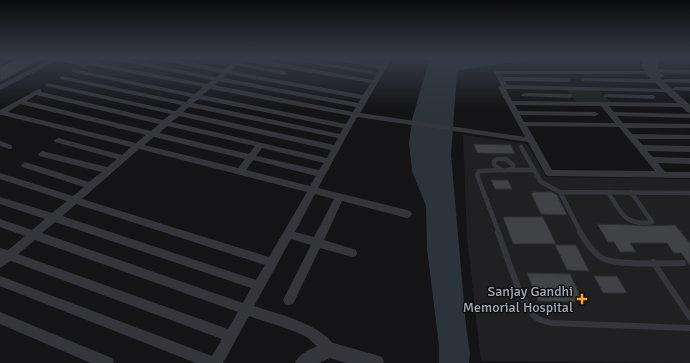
<svg xmlns="http://www.w3.org/2000/svg" width="690" height="363" viewBox="0 0 690 363" font-family="Signika,sans-serif">
<style>
.built{fill:#202023}
.green{fill:#1c241d}
.water{fill:#2a343a}
.building{fill:#404246;stroke:#2e2e32}
.lines{fill:none;stroke-linecap:round;stroke-linejoin:round}
.service-far1{stroke:#35363b;stroke-width:4.5}
.service{stroke:#35363b;stroke-width:6}
.minor{fill:#35363b;fill-rule:evenodd}
.tertiary{fill:#35363b;fill-rule:evenodd}
.poi-dot{fill:#f8a52a;stroke:#0f0f11;stroke-width:1.5}
.labels{text-anchor:middle;dominant-baseline:central;stroke-width:3;stroke-linejoin:round;paint-order:stroke}
.near-poi-label{font-size:14px;fill:#a5acb7;stroke:#0f0f11;text-anchor:end}
</style>
<rect width="100%" height="100%" fill="#141416"/>
<path class="built" d="M463 135 527 144 546 177 690 179V363L481 361 467 237Z"/>
<path class="green" d="M566 89H598L611 103H577Z"/>
<path class="water" d="M437 58H543L460 70 457 72 451 155 466 326 470 354 469 363H439V346L427 249 426 206 412 171 409 143 412 120 427 67 429 62Z"/>
<path class="building" d="M19 58H42L0 82V67Z
M474 144 511 145 515 154 477 153Z
M491 180H508L512 189H495Z
M533 192H552L557 195 567 215 541 214 531 193H533Z
M503 217H543L556 244H513Z
M597 224 632 225 643 226 675 225 690 243V265L681 253H674L667 243H630L636 252H620L614 242H608Z
M555 245H576L589 271 567 270Z
M527 273 570 274 583 302 538 301Z
M594 276H617L627 293H603Z"/>
<g class="lines">
<path class="service-far1" d="M0 143 10 147
M521 147 541 182 560 192 690 193
M497 159H506L513 165V168C506 172 499 171 494 164V161Z
M512 170H534
M560 192 581 233
M608 192C621 213 625 226 652 222L631 192
M499 233 477 175 479 171 501 170"/>
<path class="service" d="M498 232C506 253 520 301 534 316 538 320 545 321 551 323L690 328
M580 232C586 242 593 253 602 258 616 266 665 263 683 263
M653 262 690 317"/>
<path class="minor" d="M6 58H15L0 66V62Z
M63 58 85 63 88 61 207 84 212 80 105 58H120L216 77 221 73 151 58H166L225 69 237 59 235 58H251L373 80 376 75 279 58H296L378 72 379 69 324 58H340L381 66 386 58H392L360 113 525 137 498 87 501 85 494 72 495 71H650L652 72V74H501L503 77 568 78 571 80 568 82 505 81 507 85 669 89 670 90 667 92 506 89 512 101 688 103V107H685L609 106 614 112 690 114V118L617 116 623 123 690 124V128H627L632 134 690 135V139H637L643 145 690 146V152L647 151 653 157 690 158V164L658 163 665 172H690V178L549 176 546 175 528 142 357 117 318 188 407 210 410 211 412 214 410 217 407 218 342 201 324 240 356 250 357 253 356 256 352 257 320 248 293 304 289 305 285 304 283 300 311 245 291 239 254 306C278 314 326 325 337 350L335 355 330 357C321 353 316 344 308 338 296 330 265 322 249 316L223 363H196L0 286V276L212 356 222 339 11 261 0 268V248L8 250 25 236 0 227V219L32 230 45 219 0 204V197L52 213 67 201 0 179V173L73 196 84 187 22 167 21 165 25 162 89 182 102 172 39 156 38 154 42 151 107 167 117 159 55 142 54 140 58 138 122 155 131 147 2 115H0V110L39 89 41 90V92L163 120 171 114 46 86V84L48 83 175 111 182 105 60 79V77L62 76 186 102 191 97 72 72V70L74 69 195 94 203 87 88 65 85 67 54 59ZM243 61 371 83 363 95 231 71 237 65 284 75 287 73 284 71 239 63ZM227 74 361 99 358 103 223 78ZM219 81 356 107 353 112 214 85ZM210 89 351 116 346 124 202 95ZM36 95 159 124 151 131 26 101ZM199 99 343 128 340 134 193 103ZM20 104 146 135 136 143 8 112ZM515 105 601 106 615 123 524 122 520 115 595 116 599 114 595 112 518 111ZM189 107 338 138 334 145 183 112ZM179 116 331 150 327 158 171 122ZM167 126 255 146 249 154 159 133ZM527 126 619 127 655 171 552 170ZM154 137 245 159 238 168 144 145ZM262 148 324 163 319 170 256 156ZM139 149 307 192 269 257 82 199ZM253 160 316 176 310 186 246 170ZM315 194 334 199 314 237 295 232ZM76 204 265 265 256 280 62 216ZM55 222 251 288 243 303 42 233ZM35 240 238 312 228 329 18 254Z
M635 58H644L656 64 651 65Z
M655 69 690 70V74L653 72V70Z
M583 78 658 79 661 81 658 83 581 81V79Z
M665 79H690V83L663 82 662 81Z
M675 87H690V91L673 90V88Z
M524 93 570 94 573 96 570 98 522 96 521 95Z
M606 94 653 95 656 97 653 99 604 97V95Z
M0 312 112 358 114 363H91L0 324Z"/>
<path class="tertiary" d="M52 58H61L0 90V85Z
M643 58H651L650 63 653 58H660L657 64 658 69 664 76 660 78 690 105V113L687 112 647 75 642 66Z
M330 342 376 355 382 357 384 363H347L330 358 319 363H295C300 351 318 346 330 342Z"/>
</g>
<linearGradient id="sky" x2="0" y2="1"><stop stop-color="#0b0b0c"/><stop offset="0.53" stop-color="#343a47"/><stop offset="1" stop-color="#343a47" stop-opacity="0"/></linearGradient>
<rect width="690" height="109" fill="url(#sky)"/>
<path class="poi-dot" d="M580 293h4v4h4v4h-4v4h-4v-4h-4v-4h4z"/>
<g class="labels">
<g class="near-poi-label">
<text x="573" y="291">Sanjay Gandhi<tspan x="573" dy="16">Memorial Hospital</tspan></text>
</g>
</g>
</svg>
